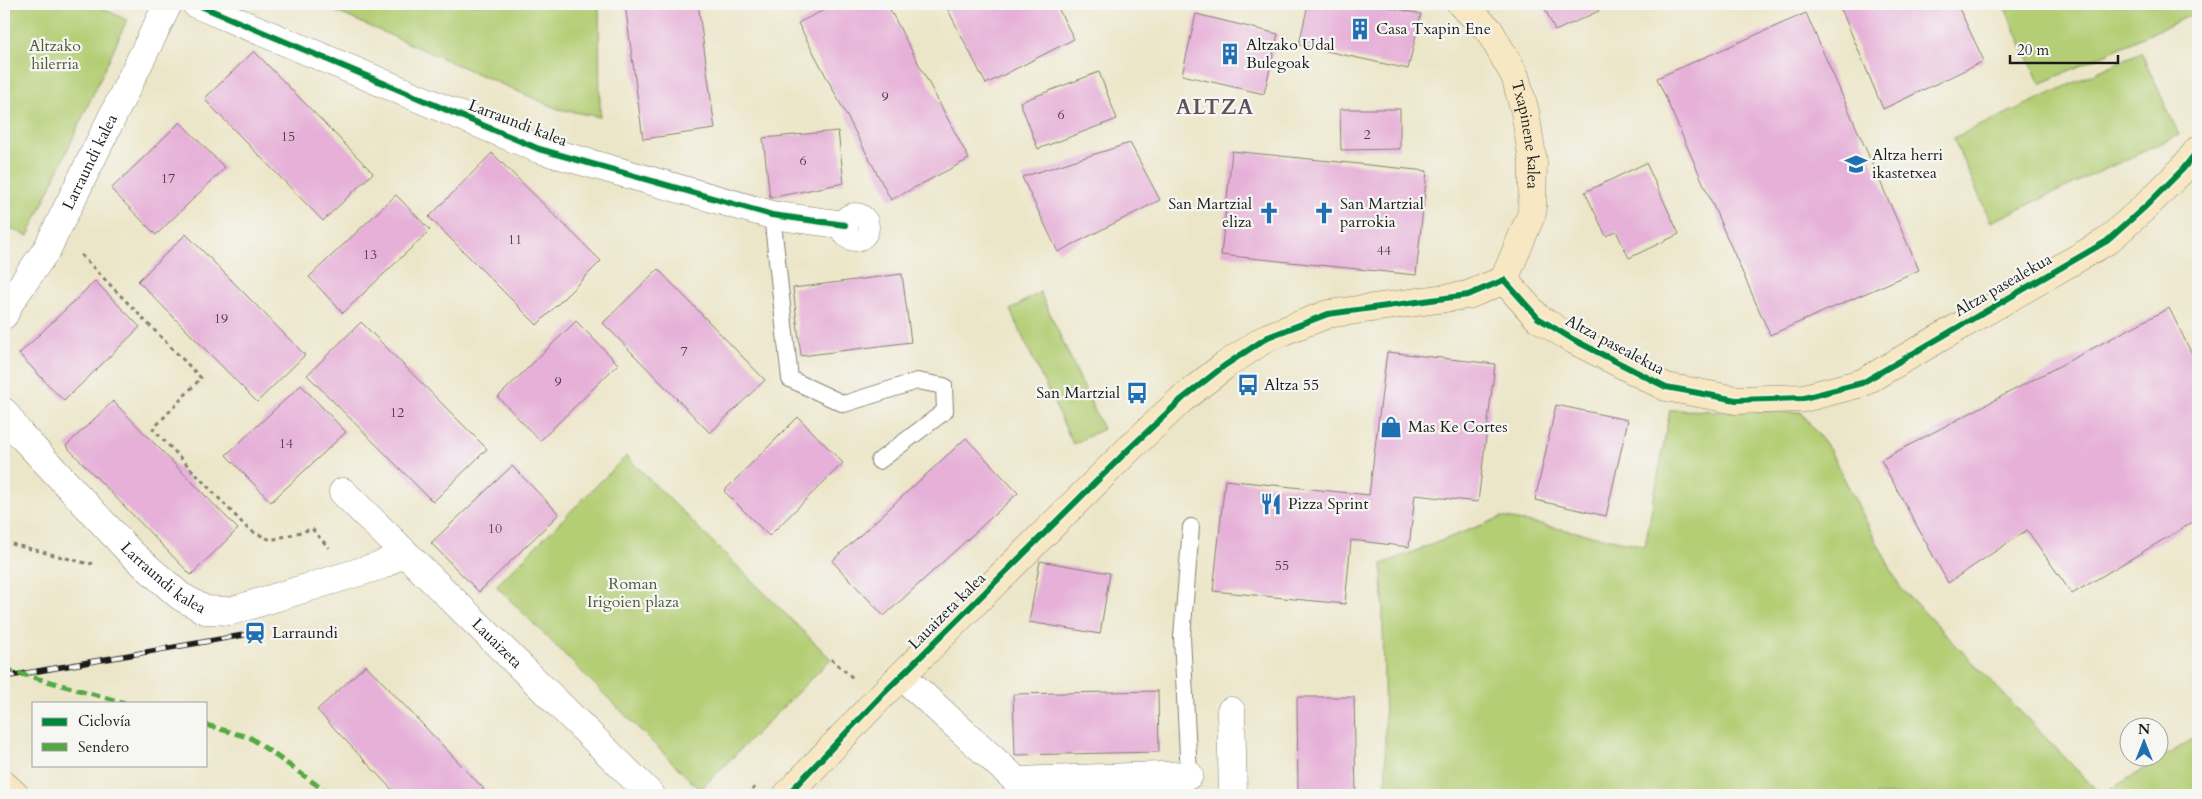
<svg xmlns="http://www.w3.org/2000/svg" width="2202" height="799" viewBox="0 0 2202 799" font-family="Cardo,serif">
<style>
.green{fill:#b4ce74;stroke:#687548}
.building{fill:#e6b0d8}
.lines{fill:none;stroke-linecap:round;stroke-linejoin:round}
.lane-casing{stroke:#848172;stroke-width:18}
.street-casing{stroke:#848172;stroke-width:29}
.secondary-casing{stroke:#848172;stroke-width:29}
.path{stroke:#848172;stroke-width:3;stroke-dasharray:4 4;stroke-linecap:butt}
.lane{stroke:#fff;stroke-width:16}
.street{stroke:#fff;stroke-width:28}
.secondary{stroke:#f7e8c3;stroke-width:28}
.rail-casing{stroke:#1c1c1c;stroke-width:5.5}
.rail{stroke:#f6f6f2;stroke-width:4;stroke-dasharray:11;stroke-linecap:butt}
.quiet{stroke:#52a943;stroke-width:5;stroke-dasharray:10 5;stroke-linecap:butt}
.cycleway-casing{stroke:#f6f6f2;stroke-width:9}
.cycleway{stroke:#00873e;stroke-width:6}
.labels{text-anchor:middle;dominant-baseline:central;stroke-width:4.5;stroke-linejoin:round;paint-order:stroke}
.number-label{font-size:14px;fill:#4e414b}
.poi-label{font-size:16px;fill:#1c1c1c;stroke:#f6f6f2;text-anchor:start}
.park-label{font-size:16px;fill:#515a3b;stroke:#f6f6f2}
.street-label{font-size:16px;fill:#1c1c1c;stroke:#f6f6f2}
.district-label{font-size:21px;font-weight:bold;letter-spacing:1px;fill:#63505e;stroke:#f6f6f2}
</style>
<rect width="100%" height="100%" fill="#f6f6f2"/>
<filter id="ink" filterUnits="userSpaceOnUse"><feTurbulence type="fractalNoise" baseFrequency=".02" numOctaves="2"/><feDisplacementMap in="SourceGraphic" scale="10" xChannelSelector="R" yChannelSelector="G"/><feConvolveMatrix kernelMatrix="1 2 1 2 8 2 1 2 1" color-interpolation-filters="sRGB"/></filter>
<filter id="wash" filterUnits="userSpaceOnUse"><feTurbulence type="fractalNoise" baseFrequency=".0096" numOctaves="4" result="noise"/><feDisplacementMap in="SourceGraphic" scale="20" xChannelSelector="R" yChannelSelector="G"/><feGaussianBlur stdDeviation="1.12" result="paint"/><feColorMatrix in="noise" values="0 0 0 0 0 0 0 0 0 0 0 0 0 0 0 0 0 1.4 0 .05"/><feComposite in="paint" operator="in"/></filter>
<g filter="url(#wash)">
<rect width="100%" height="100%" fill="#ece6c9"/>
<path class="green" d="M4 4H93L127 20 28 236 4 225Z
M319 4H599L600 117 558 109Z
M2003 4H2198V12L2040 84Z
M2141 52 2179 135 1991 222 1953 138Z
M1040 292 1103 429 1073 444 1010 310Z
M1670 410 1801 412 1829 449 1900 587 2101 795 2198 736V795H1386L1382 564 1502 517 1645 546Z
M626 456 831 659 700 790 496 586Z"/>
<g id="blocks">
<path class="building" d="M625 4H698L715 129 643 139Z
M836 4H887L969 159 891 200 798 23Z
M945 4H1056L1074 39 986 84Z
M1308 4H1374L1421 14 1408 69 1299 45Z
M1543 4H1595L1599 11 1555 31Z
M1839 4H1957L1984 61 1883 109Z
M1806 13 1919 270 1770 335 1657 78Z
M1196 14 1278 34 1264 94 1182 75Z
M254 51 373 173 323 221 204 99Z
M1099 72 1117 119 1038 149 1020 102Z
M1340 109H1400V149L1341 150Z
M180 122 225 168 156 235 111 189Z
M838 131 844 183 770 198 763 138Z
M1130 143 1160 200 1058 252 1022 177Z
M1232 151 1427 171 1416 275 1221 255Z
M492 153 601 261 537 325 429 217Z
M1646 163 1679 234 1629 258 1616 231 1606 236 1585 192Z
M396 195 430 230 343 313 309 277Z
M186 234 305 355 257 402 138 281Z
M658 269 765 380 710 433 603 323Z
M902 274 911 342 801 356 793 288Z
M95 281 140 327 64 401 19 354Z
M2169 308 2198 366V519L2072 594 2027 530 1948 583 1881 460Z
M576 321 618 364 540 441 498 397Z
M361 322 487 449 433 502 307 375Z
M1387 352 1495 364 1478 502 1415 495 1409 547 1351 540 1345 604 1213 591 1225 480 1369 495Z
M301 385 346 432 271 502 226 455Z
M113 401 238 529 191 575 66 446Z
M1556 405 1628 420 1606 516 1535 500Z
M798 417 843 463 769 536 724 491Z
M966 438 1018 493 884 616 832 561Z
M512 466 559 514 479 592 431 543Z
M1040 561 1110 573 1100 634 1029 622Z
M366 665 484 789 477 795H397L317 710Z
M1158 691 1159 752 1015 755 1013 694Z
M1297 697H1354L1356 795H1298Z"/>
</g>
</g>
<g filter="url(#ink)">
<use href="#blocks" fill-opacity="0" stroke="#848172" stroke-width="1"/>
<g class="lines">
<g class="lane-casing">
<path id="lane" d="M772 215 790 379 844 404 917 381 944 386 945 411 879 461
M1189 775 1182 637 1191 527"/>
</g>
<g class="street-casing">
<g id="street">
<path d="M196 4 539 149 772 215 845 225"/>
<circle cx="855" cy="227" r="10"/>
<path id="s1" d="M4 315 10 302 47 249 168 4"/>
<path id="s2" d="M4 412 19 433 131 553 180 596 205 610 231 611 382 565 404 552"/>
<path id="s3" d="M343 492 651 795"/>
<path d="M902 676 1017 781 1189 775"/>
<path d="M1231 711 1233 795"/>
</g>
</g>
<g class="secondary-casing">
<g id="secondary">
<path id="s4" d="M1461 4 1489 30 1515 76 1525 112 1533 162 1532 213 1504 280"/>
<path d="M1504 280 1538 318 1574 340 1666 387 1736 400 1804 398 1862 383 2107 241 2146 206 2183 169 2198 150"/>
<path d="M4 785 15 795"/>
<path d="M787 795 884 693 1129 449 1182 399 1224 366 1268 337 1328 314 1468 295 1504 280"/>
</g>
</g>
<path class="path" d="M81 255 201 378 153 429 249 530 271 540 312 529 329 548
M4 542 89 564 96 562
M831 659 853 678
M738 795 749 793 755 787"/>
<use href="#lane" class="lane"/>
<use href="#street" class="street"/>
<use href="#secondary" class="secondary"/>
<g class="rail-casing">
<path id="rail" d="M4 677 255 633"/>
</g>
<use href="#rail" class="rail"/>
<path class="quiet" d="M4 669 125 703
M206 725 251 738 331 795"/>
<g class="cycleway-casing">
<path id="cycleway" d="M196 4 539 149 772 215 845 225
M787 795 884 693 1129 449 1182 399 1224 366 1268 337 1328 314 1468 295 1504 280 1538 318 1574 340 1666 387 1736 400 1804 398 1862 383 2107 241 2146 206 2183 169 2198 150"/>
</g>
<use href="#cycleway" class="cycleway"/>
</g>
</g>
<defs>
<g id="building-bare" transform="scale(1.725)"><path d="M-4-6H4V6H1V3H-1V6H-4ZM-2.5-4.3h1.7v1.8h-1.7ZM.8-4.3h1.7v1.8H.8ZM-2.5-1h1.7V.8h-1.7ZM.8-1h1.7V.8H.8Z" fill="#1f6fb2" stroke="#f6f6f2" stroke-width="2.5" paint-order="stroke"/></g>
<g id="school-bare" transform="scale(1.725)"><path d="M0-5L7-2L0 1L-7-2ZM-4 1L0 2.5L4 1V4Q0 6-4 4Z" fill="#1f6fb2" stroke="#f6f6f2" stroke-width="2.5" paint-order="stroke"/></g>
<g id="church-bare" transform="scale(1.725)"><path d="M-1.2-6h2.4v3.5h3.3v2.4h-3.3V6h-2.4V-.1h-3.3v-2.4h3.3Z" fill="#1f6fb2" stroke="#f6f6f2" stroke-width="2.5" paint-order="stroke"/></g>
<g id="bus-bare" transform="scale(1.725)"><path d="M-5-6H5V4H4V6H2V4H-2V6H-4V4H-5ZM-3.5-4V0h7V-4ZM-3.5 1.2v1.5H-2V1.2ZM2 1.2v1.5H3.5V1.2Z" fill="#1f6fb2" stroke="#f6f6f2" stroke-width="2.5" paint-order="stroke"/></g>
<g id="shop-bare" transform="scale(1.725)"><path d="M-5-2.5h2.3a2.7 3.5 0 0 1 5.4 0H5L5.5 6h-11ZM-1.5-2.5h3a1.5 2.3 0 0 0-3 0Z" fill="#1f6fb2" stroke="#f6f6f2" stroke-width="2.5" paint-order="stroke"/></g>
<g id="restaurant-bare" transform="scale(1.725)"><path d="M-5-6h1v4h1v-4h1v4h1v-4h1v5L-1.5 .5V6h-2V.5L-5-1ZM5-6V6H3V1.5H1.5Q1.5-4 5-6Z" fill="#1f6fb2" stroke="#f6f6f2" stroke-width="2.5" paint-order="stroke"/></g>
<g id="station-bare" transform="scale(1.725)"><path d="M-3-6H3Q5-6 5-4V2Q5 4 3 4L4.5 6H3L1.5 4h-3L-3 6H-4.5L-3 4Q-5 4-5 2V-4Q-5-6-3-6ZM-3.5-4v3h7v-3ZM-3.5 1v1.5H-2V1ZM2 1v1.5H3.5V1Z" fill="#1f6fb2" stroke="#f6f6f2" stroke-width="2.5" paint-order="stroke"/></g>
</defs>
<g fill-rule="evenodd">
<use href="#building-bare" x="1360" y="29"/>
<use href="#building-bare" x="1230" y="54"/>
<use href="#school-bare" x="1856" y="164"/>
<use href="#church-bare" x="1269" y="213"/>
<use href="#church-bare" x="1324" y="213"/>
<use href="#bus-bare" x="1248" y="385"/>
<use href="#bus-bare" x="1137" y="393"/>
<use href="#shop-bare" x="1391" y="427"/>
<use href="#restaurant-bare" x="1271" y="504"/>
<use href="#station-bare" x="255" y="633"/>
</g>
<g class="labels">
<g class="number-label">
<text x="885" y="96">9</text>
<text x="1061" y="114">6</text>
<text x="1367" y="134">2</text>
<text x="288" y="136">15</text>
<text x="803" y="160">6</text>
<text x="168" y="178">17</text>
<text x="515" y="239">11</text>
<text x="1384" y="250">44</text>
<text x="370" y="254">13</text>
<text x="221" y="318">19</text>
<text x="684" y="351">7</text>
<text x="558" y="381">9</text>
<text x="397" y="412">12</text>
<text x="286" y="443">14</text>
<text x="495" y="528">10</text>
<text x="1282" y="565">55</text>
</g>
<g class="poi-label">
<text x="1376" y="29">Casa Txapin Ene</text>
<text x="1246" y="45">Altzako Udal<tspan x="1246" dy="18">Bulegoak</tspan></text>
<text x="1872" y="155">Altza herri<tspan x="1872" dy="18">ikastetxea</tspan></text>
<text x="1252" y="204" text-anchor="end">San Martzial<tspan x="1252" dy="18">eliza</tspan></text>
<text x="1340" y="204">San Martzial<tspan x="1340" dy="18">parrokia</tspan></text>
<text x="1264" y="385">Altza 55</text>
<text x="1120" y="393" text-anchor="end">San Martzial</text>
<text x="1408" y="427">Mas Ke Cortes</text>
<text x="1288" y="504">Pizza Sprint</text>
<text x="272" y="633">Larraundi</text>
</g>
<g class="park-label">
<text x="55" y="46">Altzako<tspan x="55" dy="18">hilerria</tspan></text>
<text x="633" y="584">Roman<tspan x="633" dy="18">Irigoien plaza</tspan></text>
</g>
<g class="street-label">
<text transform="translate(518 123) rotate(21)">Larraundi kalea</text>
<text stroke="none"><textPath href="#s4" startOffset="151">Txapinene kalea</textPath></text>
<text stroke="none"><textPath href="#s1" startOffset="176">Larraundi kalea</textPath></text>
<text transform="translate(2003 285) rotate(-30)">Altza pasealekua</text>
<text transform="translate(1615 345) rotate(28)">Altza pasealekua</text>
<text stroke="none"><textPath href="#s2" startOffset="231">Larraundi kalea</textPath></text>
<text transform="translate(947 611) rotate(-45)">Lauaizeta kalea</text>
<text stroke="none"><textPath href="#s3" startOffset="216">Lauaizeta</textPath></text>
</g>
<g class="district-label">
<text x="1215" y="107">ALTZA</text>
</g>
</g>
<rect width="2202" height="799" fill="none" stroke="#f6f6f2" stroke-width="20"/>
<rect x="32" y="702" width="175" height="65" fill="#f6f6f2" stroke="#9f9f9c"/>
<rect x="42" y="718" width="25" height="8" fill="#00873e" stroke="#9f9f9c"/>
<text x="78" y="726" font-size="15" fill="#1c1c1c">Ciclovía</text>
<rect x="42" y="743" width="25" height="8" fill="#52a943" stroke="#9f9f9c"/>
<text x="78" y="752" font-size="15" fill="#1c1c1c">Sendero</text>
<g transform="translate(2144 742)"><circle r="24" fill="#f6f6f2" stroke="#9f9f9c"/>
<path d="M0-4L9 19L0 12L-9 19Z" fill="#1f6fb2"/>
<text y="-8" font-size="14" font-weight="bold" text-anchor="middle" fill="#1c1c1c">N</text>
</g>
<path d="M2010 55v8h108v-8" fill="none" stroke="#1c1c1c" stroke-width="2.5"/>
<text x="2017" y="55" font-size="15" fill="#1c1c1c" stroke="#f6f6f2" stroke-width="4" paint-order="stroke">20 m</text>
</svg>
